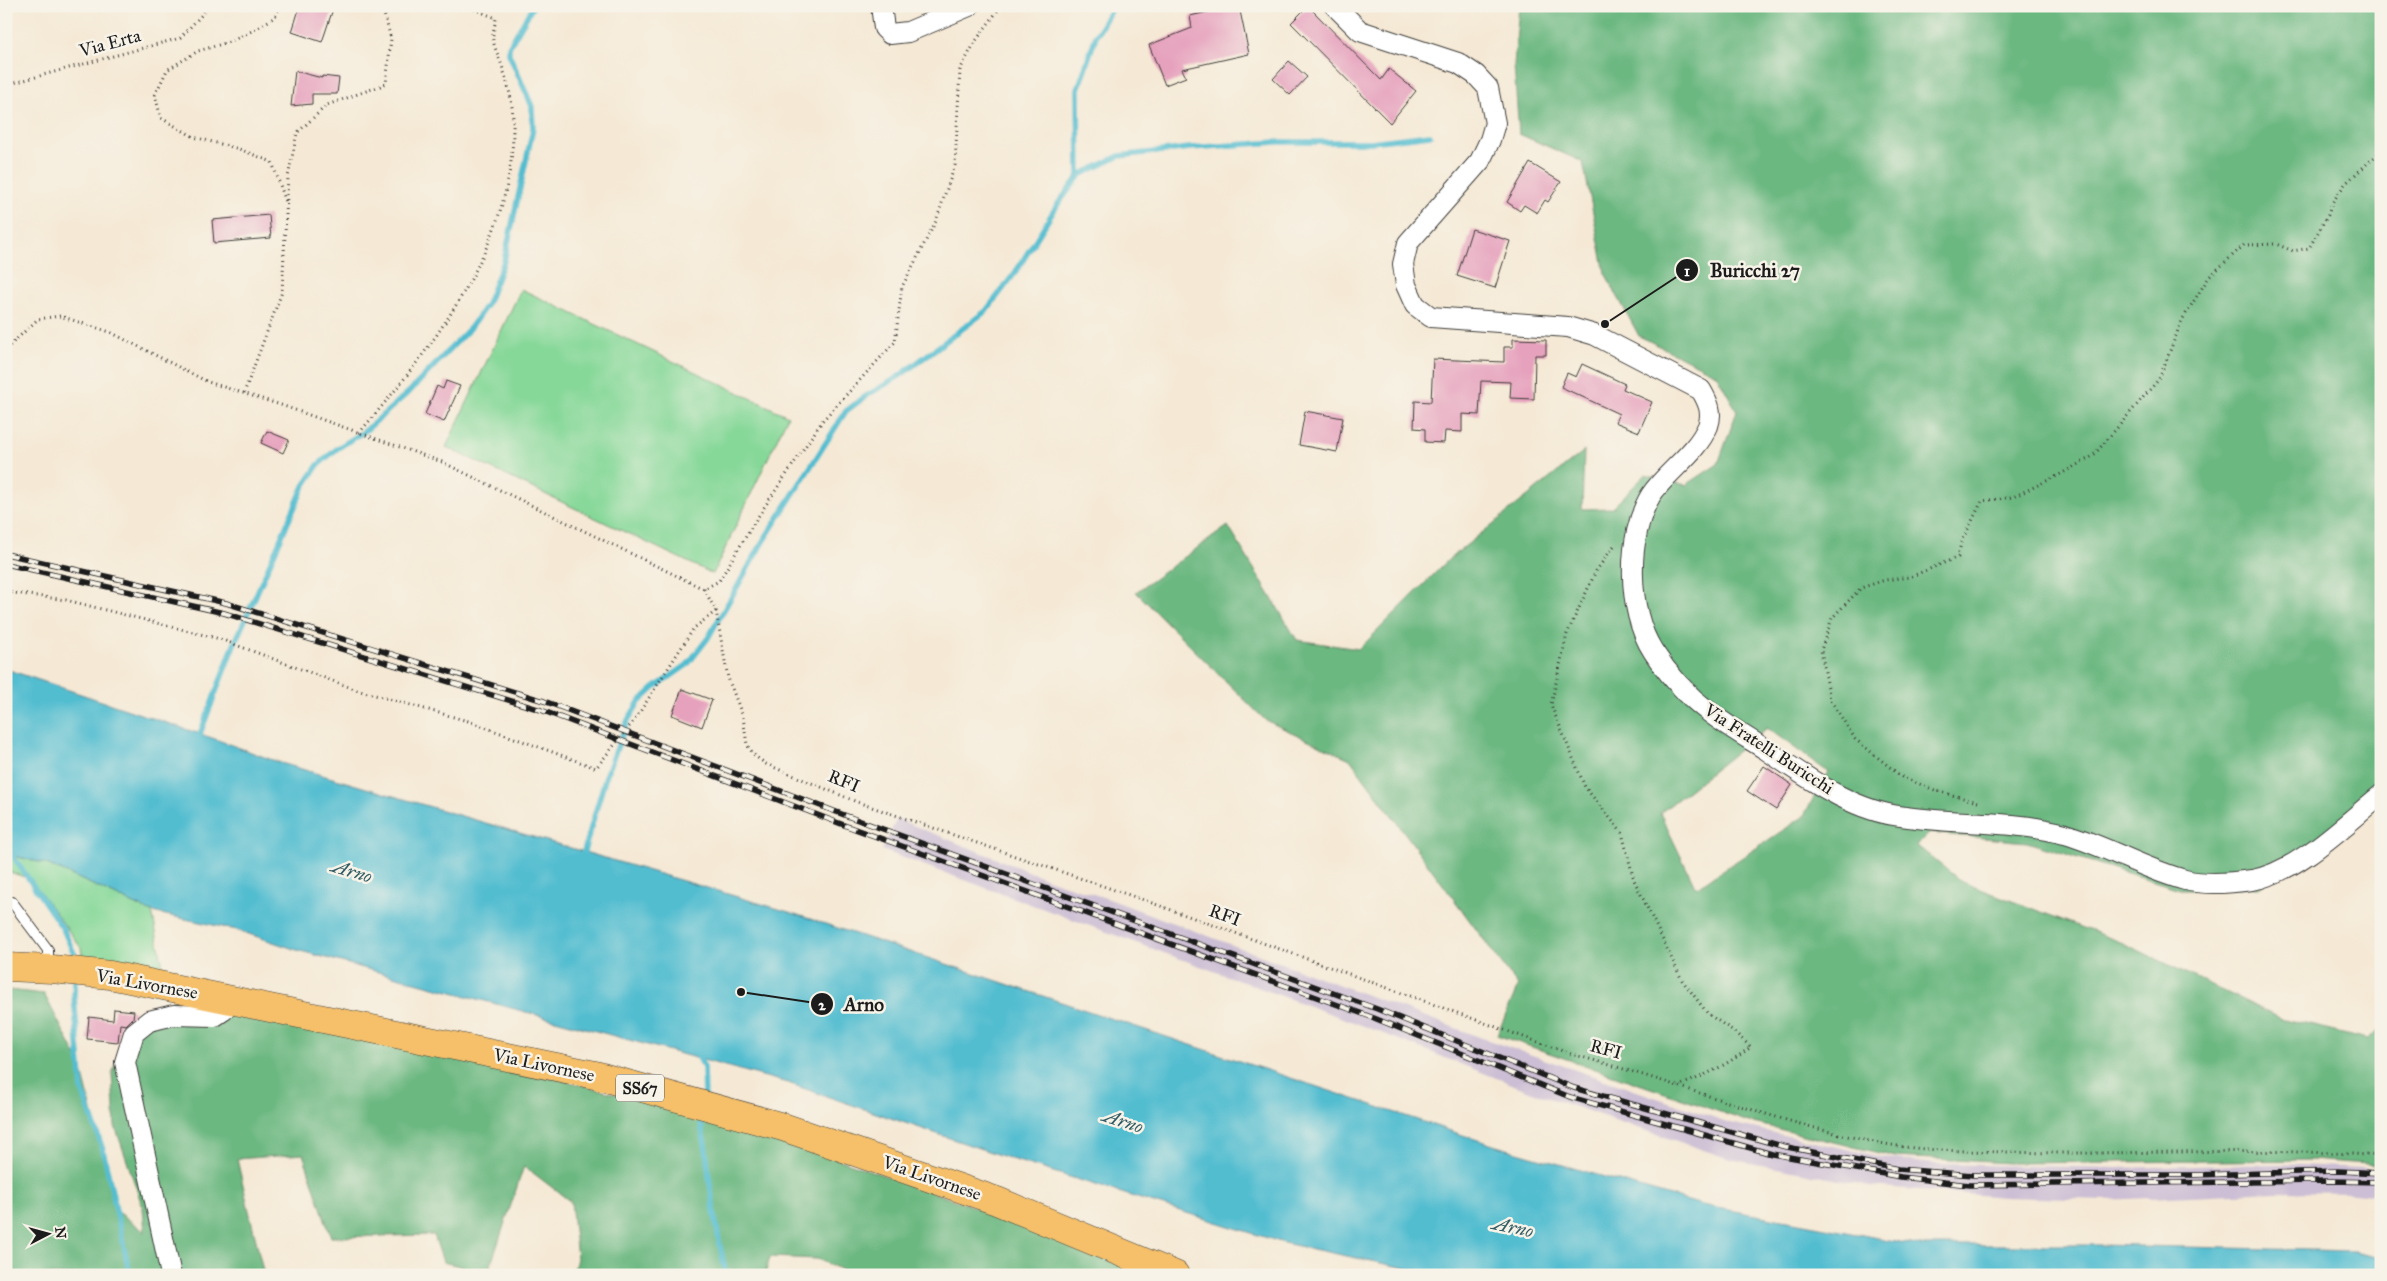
<svg xmlns="http://www.w3.org/2000/svg" width="2387" height="1281" viewBox="0 0 2387 1281" font-family="'IM FELL Great Primer',serif">
<style>
.industrial{fill:#ccbed4}
.green{fill:#86d899;stroke:#517a5a}
.forest{fill:#6cb881;stroke:#446a4e;fill-rule:evenodd}
.water{fill:#53bdd0;stroke:#386c76}
.lines{fill:none;stroke-linecap:round;stroke-linejoin:round}
.stream{stroke:#53bdd0;stroke-width:5.5}
.building{fill:#e6a2bd}
.service-casing{stroke:#3d3b38;stroke-width:12}
.minor-casing{stroke:#3d3b38;stroke-width:22}
.primary-casing{stroke:#3d3b38;stroke-width:29}
.path{stroke:#3d3b38;stroke-width:3;stroke-dasharray:1 4;stroke-linecap:butt}
.service{stroke:#fff;stroke-width:10}
.minor{stroke:#fff;stroke-width:20}
.primary{stroke:#f6c06b;stroke-width:28}
.rail-casing{stroke:#1c1c1c;stroke-width:5.5}
.rail{stroke:#f7f3e8;stroke-width:4;stroke-dasharray:11;stroke-linecap:butt}
.labels{text-anchor:middle;dominant-baseline:central;stroke-width:5;stroke-linejoin:round;paint-order:stroke}
.shield{fill:#f7f3e8;stroke:#5e5c59;stroke-width:1}
.shield-label{font-size:16px;font-weight:bold;fill:#1c1c1c}
.street-label{font-size:18px;fill:#1c1c1c;stroke:#f7f3e8}
.water-label{font-size:19px;font-style:italic;fill:#325c64;stroke:#f7f3e8}
.leader{fill:none;stroke:#1c1c1c;stroke-width:2}
.callout-dot{fill:#1c1c1c;stroke:#f7f3e8;stroke-width:2}
.mark-label{font-size:15px;text-anchor:middle;font-weight:bold;fill:#fff}
.callout-label{font-size:19px;text-anchor:middle;font-weight:bold;fill:#1c1c1c;stroke:#f7f3e8;stroke-width:5;stroke-linejoin:round;paint-order:stroke}
</style>
<rect width="100%" height="100%" fill="#f7f3e8"/>
<filter id="ink" filterUnits="userSpaceOnUse"><feTurbulence type="fractalNoise" baseFrequency=".02" numOctaves="2"/><feDisplacementMap in="SourceGraphic" scale="10" xChannelSelector="R" yChannelSelector="G"/><feConvolveMatrix kernelMatrix="1 2 1 2 8 2 1 2 1" color-interpolation-filters="sRGB"/></filter>
<filter id="wash" filterUnits="userSpaceOnUse"><feTurbulence type="fractalNoise" baseFrequency=".0096" numOctaves="4" result="noise"/><feDisplacementMap in="SourceGraphic" scale="20" xChannelSelector="R" yChannelSelector="G"/><feGaussianBlur stdDeviation="1.12" result="paint"/><feColorMatrix in="noise" values="0 0 0 0 0 0 0 0 0 0 0 0 0 0 0 0 0 1.4 0 .05"/><feComposite in="paint" operator="in"/></filter>
<g filter="url(#wash)">
<rect width="100%" height="100%" fill="#f5e9d5"/>
<path class="industrial" d="M897 819 1050 880 1109 899 1482 1038 1730 1123 1881 1157 1933 1164 2116 1168 2280 1164 2381 1169V1196L2355 1193 2276 1192 2106 1200 2003 1197 1870 1186 1730 1159 1532 1092 1364 1026 882 850Z"/>
<path class="green" d="M521 289 788 416 713 574 446 447Z
M6 854 47 864 152 912 167 986 85 972 81 948 31 879 6 871Z"/>
<path class="forest" d="M1519 6H2381V800L2259 888 2180 889 2027 842 1930 833 1916 845 1962 882 2123 943 2280 1018 2368 1039 2381 1028V1165L2311 1160 2010 1163 1896 1157 1749 1122 1497 1035 1518 986 1350 759 1265 720 1136 592 1228 526 1297 640 1359 649 1448 560 1584 451 1582 509 1612 508 1645 475 1686 485 1718 464 1737 411 1716 374 1639 336 1605 273 1583 162 1519 134 1514 65ZM1767 728 1828 772 1803 817 1696 888 1660 813Z
M9 990 44 994 80 1063 117 1211 145 1232 143 1208 115 1126 112 1074 121 1047 145 1014 162 1007H204L459 1053 758 1131 974 1207 1149 1275H854L817 1259 770 1257 765 1275H573L577 1258 571 1202 524 1166 488 1273 443 1262 434 1235 331 1237 303 1154 237 1159 264 1275H16L6 1255V1004Z"/>
<path class="water" d="M6 669 215 739 281 763 789 912 1493 1145 1702 1205 1916 1245H2098L2354 1251 2381 1257V1275H1439L1284 1243 1008 1158 788 1083 297 950 237 930 152 912 47 864 6 854Z"/>
<g class="lines">
<path class="stream" d="M1079 177 1078 89 1096 36 1113 6
M198 739 233 647 304 486 318 465 338 448 365 431 411 390 471 327 487 304 504 261 533 129 532 106 509 54V47L533 6
M6 846 63 929 77 960V965
M582 858 606 776 628 720 639 702 654 688 687 665 708 638 764 540 846 411 866 396 898 377 986 311 1015 273 1058 204 1080 175 1119 156 1190 148 1277 142H1371L1430 135
M75 979 74 996 82 1090 103 1150 130 1275
M696 1052 704 1067 705 1098
M702 1112C699 1126 704 1136 706 1150 710 1192 717 1233 726 1275"/>
</g>
<g id="blocks">
<path class="building" d="M300 6H334L322 42 292 32Z
M1234 6H1239L1249 54 1182 69 1186 77 1165 85 1149 45 1192 28 1190 16Z
M1308 6 1381 80 1389 69 1416 91 1390 123 1291 23Z
M1289 61 1307 77 1290 95 1273 79Z
M295 71 322 78V76L339 78 337 94H312V104L291 106Z
M1530 163 1561 182 1548 202 1545 200 1537 213 1524 205 1520 211 1507 202Z
M269 215 271 238 214 243 212 220Z
M1472 229 1510 241 1495 288 1457 276Z
M1513 339 1546 340V355H1535L1534 399 1510 398 1511 382 1481 381 1479 415 1462 414V432L1445 431 1444 443 1425 442V429L1414 428 1415 401 1431 402 1433 359 1504 362V347H1513Z
M1582 364 1625 384 1623 389 1652 402 1639 432 1615 422 1619 414 1561 387 1567 373 1576 377Z
M446 381 460 386 444 422 425 414 437 386 443 389Z
M1305 411 1343 418 1337 452 1299 445Z
M267 431 289 440 283 453 261 443Z
M682 689 712 700 702 727 672 715Z
M1764 766 1792 785 1776 810 1747 791Z
M114 1009 134 1011 133 1018 126 1025 120 1024 118 1042 87 1039 89 1017 113 1020Z"/>
</g>
</g>
<g filter="url(#ink)">
<use href="#blocks" fill-opacity="0" stroke="#3d3b38" stroke-width="1"/>
<g class="lines">
<g class="service-casing">
<path id="service" d="M12 902 48 950V968"/>
</g>
<g class="minor-casing">
<path id="minor" d="M881 6 884 28 890 34 908 32 969 6
M1335 6 1360 31 1458 63 1476 75 1488 88 1495 123 1490 140 1480 161 1408 243 1403 264 1406 285 1415 305 1431 317 1568 327 1595 335 1701 390C1708 402 1713 412 1708 426 1696 454 1667 471 1651 495 1626 536 1627 611 1653 651 1667 673 1688 696 1709 712 1727 726 1746 737 1765 749 1803 775 1847 807 1893 815 1950 825 2009 819 2065 834 2106 846 2144 869 2185 880 2205 885 2231 883 2252 880 2298 872 2345 824 2381 795
M171 1275 125 1062 134 1033 149 1021 174 1015 215 1016 224 1010 230 999"/>
</g>
<g class="primary-casing">
<path id="primary" d="M6 967 52 969 110 975 595 1075 783 1127 997 1201 1175 1275"/>
</g>
<path class="path" d="M280 6 275 17 252 31 229 42 198 51 167 70 155 95 161 118 194 137 239 149 272 162 286 202
M6 85 180 38 210 6
M6 349 38 319 60 316 110 332 208 382 281 405 442 462 704 589 719 581 757 518 823 420 895 342 902 287 936 221 955 165 960 70 975 42 1001 6
M244 393 282 292 288 177 297 133 327 105 386 84 391 39 382 6
M359 433C431 350 512 246 513 132 514 110 510 90 503 69 500 59 495 50 493 40 492 34 495 25 496 18L466 6 437 10 383 6
M1614 546 1596 571 1567 634 1551 705 1585 787 1622 833 1634 880 1682 980 1708 1014 1732 1030 1751 1047C1728 1064 1705 1076 1678 1086
M704 589 716 611 728 678 743 717 747 745 755 756 766 764 857 802 1141 899 1571 1054C1677 1082 1778 1124 1885 1144 1925 1151 1968 1151 2009 1152 2133 1156 2257 1146 2381 1156
M6 592 66 600 220 639 357 690 468 721 596 768 636 718 694 628 716 611
M1978 802 1937 791 1902 777 1855 739 1830 699 1821 650 1832 618 1861 588 1885 580 1910 577 1958 557 1961 543 1982 501 2013 497 2057 476 2093 456 2159 379 2182 320 2209 277 2244 245 2276 244 2293 251 2309 248 2328 215 2332 203 2345 184 2381 151"/>
<use href="#service" class="service"/>
<use href="#minor" class="minor"/>
<use href="#primary" class="primary"/>
<g class="rail-casing">
<path id="rail" d="M6 554 226 603 544 701 847 816 1377 1009 1574 1088 1782 1146 1898 1169 1973 1175H2194L2338 1171 2381 1173
M6 564 224 613 541 710 844 825 1374 1018 1570 1097 1772 1154 1901 1177 1969 1185 2332 1181 2381 1182"/>
</g>
<use href="#rail" class="rail"/>
</g>
</g>
<g class="labels">
<rect class="shield" x="616" y="1074.5" width="48" height="27" rx="4"/>
<g class="shield-label">
<text x="640" y="1088">SS67</text>
</g>
<g class="street-label">
<text transform="translate(110 43) rotate(-15)">Via Erta</text>
<text transform="translate(1769 749) rotate(33)">Via Fratelli Buricchi</text>
<text transform="translate(844 781) rotate(22)">RFI</text>
<text transform="translate(1225 915) rotate(20)">RFI</text>
<text transform="translate(147 984) rotate(10)">Via Livornese</text>
<text transform="translate(1606 1049) rotate(15)">RFI</text>
<text transform="translate(544 1065) rotate(12)">Via Livornese</text>
<text transform="translate(932 1178) rotate(19)">Via Livornese</text>
</g>
<g class="water-label">
<text transform="translate(352 871) rotate(17)">Arno</text>
<text transform="translate(1123 1121) rotate(18)">Arno</text>
<text transform="translate(1513 1227) rotate(12)">Arno</text>
</g>
</g>
<path class="leader" d="M1605 324L1687 270M741 992L822 1004"/>
<g class="callout-dot">
<circle cx="1605" cy="324" r="5"/>
<circle cx="741" cy="992" r="5"/>
<circle cx="1687" cy="270" r="12"/>
<circle cx="822" cy="1004" r="12"/>
</g>
<g class="mark-label">
<text x="1687" y="276">1</text>
<text x="822" y="1010">2</text>
</g>
<g class="callout-label">
<text x="1755" y="277">Buricchi 27</text>
<text x="864" y="1011">Arno</text>
</g>
<rect width="2387" height="1281" fill="none" stroke="#f7f3e8" stroke-width="25"/>
<g transform="translate(48 1234) rotate(84)" stroke="#f7f3e8" stroke-width="4" paint-order="stroke">
<path d="M0-4L9 19L0 12L-9 19Z" fill="#1c1c1c"/>
<text y="-8" font-size="14" font-weight="bold" text-anchor="middle" fill="#1c1c1c">N</text>
</g>
</svg>
